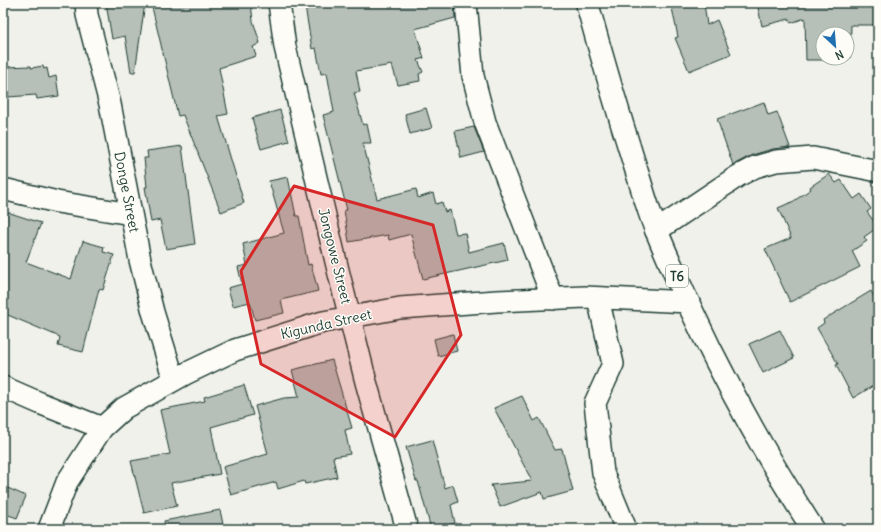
<svg xmlns="http://www.w3.org/2000/svg" width="881" height="532" viewBox="0 0 881 532" font-family="Delius,sans-serif">
<style>
.building{fill:#b6bfb8;stroke:#1f3d34;fill-rule:evenodd}
.lines{fill:none;stroke-linecap:round;stroke-linejoin:round}
.minor-casing{stroke:#1f3d34;stroke-width:24}
.highway-casing{stroke:#1f3d34;stroke-width:25}
.minor{stroke:#fdfcf7;stroke-width:21}
.highway{stroke:#fdfcf7;stroke-width:22}
.marked{fill:#d62828;fill-opacity:0.2;stroke:#d62828;stroke-width:3;stroke-linejoin:round}
.labels{text-anchor:middle;dominant-baseline:central;stroke-width:3;stroke-linejoin:round;paint-order:stroke}
.shield{fill:#fdfcf7;stroke:#62766e;stroke-width:1}
.shield-label{font-size:13px;font-weight:bold;fill:#1f3d34}
.street-label{font-size:14px;fill:#1f3d34;stroke:#fdfcf7}
</style>
<rect width="100%" height="100%" fill="#f0f1eb"/>
<filter id="ink" filterUnits="userSpaceOnUse"><feTurbulence type="fractalNoise" baseFrequency=".025" numOctaves="2"/><feDisplacementMap in="SourceGraphic" scale="8" xChannelSelector="R" yChannelSelector="G"/><feConvolveMatrix kernelMatrix="1 2 1 2 8 2 1 2 1" color-interpolation-filters="sRGB"/></filter>
<g filter="url(#ink)">
<path class="building" d="M106 3H145L135 72H131L125 36 112 39Z
M151 3H251L253 21 260 43 253 47 256 56 219 68 228 114 218 116 244 203 221 212 183 115 178 116Z
M348 3H454L455 18 415 29 424 58 418 60 423 72 419 74 420 81 398 85 392 65 356 71 360 92 354 93 363 125 367 124 371 143H363L377 199 416 189 418 198 433 193 436 204 442 202 445 212 450 210 456 234 465 233 469 252 504 243 508 260 423 279 411 234 389 240 388 235 349 242 344 210H347L323 115 334 112 327 73 321 74 316 48 312 49 305 6 321 4V7Z
M671 3H704L707 25 717 20 731 54 689 71 675 38 678 37Z
M757 3H878V25H851L850 58 831 62 830 60H806L805 18 791 23 789 19 762 26ZM823 34H847V58H823Z
M31 66V68L43 66 44 69 47 68 49 78 56 76 59 96 37 99 36 95 8 97 6 67Z
M764 102 768 115 777 112 790 147 773 149 752 155 733 165 717 119Z
M426 108 432 128 410 134 405 114Z
M280 110 289 141 261 149 252 118Z
M474 127 484 152 461 158 455 131Z
M182 146 195 244 166 249 160 220 151 222 145 187H147L144 158H148L147 151Z
M829 174 836 183 841 180 854 199 861 194 871 209 867 212 878 227 864 237 867 241 852 251 860 267 790 302 765 249 791 238 778 208 794 201 811 189 810 187Z
M288 177 296 216H299L308 265 311 264 318 291 281 300 284 313 255 320 250 302 233 306 228 288 242 284 238 267 247 265 243 244 284 233 269 181Z
M7 212 41 223 26 262 71 279 83 241 104 247 103 252 114 255 103 290 99 289 83 352 58 346 60 337 3 313V224Z
M871 291 878 305V383L853 398 836 365 838 364 817 328 824 323 823 320Z
M780 330 794 358 763 373 749 344Z
M453 334 457 351 438 356 434 339Z
M332 360 352 428 345 430 350 454 333 457 337 477 305 484 304 481 278 489 276 482 231 495 223 467 268 454 255 406 284 398 299 397 292 370Z
M244 385 253 415 211 427 220 474 171 483 177 506 144 513 131 461 170 454 160 410 205 401 204 397Z
M522 396 534 421 539 418 555 450 562 449 573 491 544 499 542 492 500 507 491 485 532 481 494 408Z
M432 440 445 488 453 485 458 502 451 505 455 523 431 529 418 481H416L406 447Z
M3 486 26 496 17 518 3 513Z
M220 510 224 529H165L164 521Z"/>
<g class="lines">
<g class="minor-casing">
<path id="minor" d="M86 3 87 15 110 104 140 260 153 312 174 380
M279 3 285 47 338 270 366 382 407 529
M466 3 473 76 485 122 553 299
M3 189 57 202 131 214
M656 231 738 176 755 167 776 161 813 158 878 171
M598 298 613 364 595 403 603 473 626 529
M3 387 42 404 102 428
M49 529 67 482 102 428 124 408 185 374 235 350 323 322 400 308 497 301 585 297 689 302"/>
</g>
<g class="highway-casing">
<path id="highway" d="M587 3C602 58 618 112 635 166 642 187 648 211 657 232 700 336 752 435 813 529"/>
</g>
<use href="#minor" class="minor"/>
<use href="#highway" class="highway"/>
</g>
</g>
<path class="marked" d="M294 186 433 225 461 335 395 437 261 364 241 271Z"/>
<g class="labels">
<rect class="shield" x="666" y="265" width="22" height="22" rx="3"/>
<g class="shield-label">
<text x="677" y="276">T6</text>
</g>
<g class="street-label">
<text transform="translate(127 192) rotate(79)">Donge Street</text>
<text transform="translate(335 256) rotate(76)">Jongowe Street</text>
<text transform="translate(326 324) rotate(-13)">Kigunda Street</text>
</g>
</g>
<rect width="881" height="532" fill="none" stroke="#fdfcf7" stroke-width="16"/>
<rect x="8" y="8" width="865" height="516" fill="none" stroke="#1f3d34" stroke-width="1.5" filter="url(#ink)"/>
<g transform="translate(835 46) rotate(154)"><circle r="19" fill="#fdfcf7" stroke="#a4b0a9"/>
<path d="M0-3L7 15L0 10L-7 15Z" fill="#1f6fb2"/>
<text y="-6" font-size="11" font-weight="bold" text-anchor="middle" fill="#1f3d34">N</text>
</g>
</svg>
